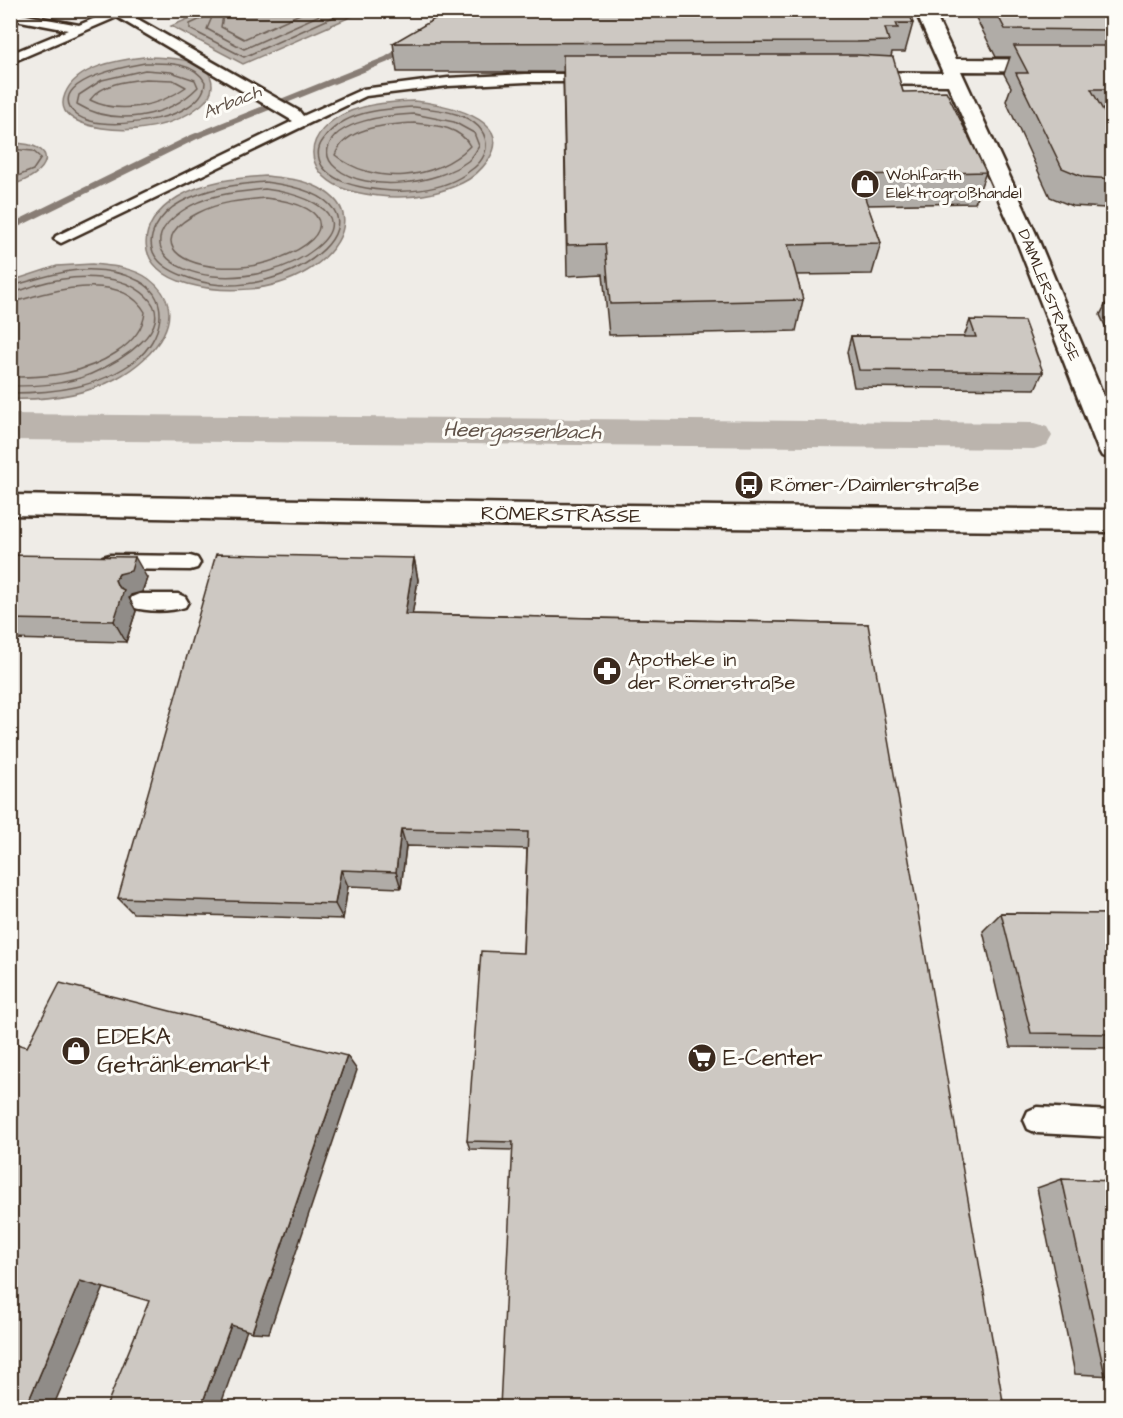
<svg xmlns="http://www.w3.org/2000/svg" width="1123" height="1418" viewBox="0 0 1123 1418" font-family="'Architects Daughter',sans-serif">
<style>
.built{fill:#efece7}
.water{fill:#bbb4ad;stroke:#887d74;stroke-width:1.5}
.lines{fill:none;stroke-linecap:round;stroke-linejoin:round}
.shore{stroke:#6e6157;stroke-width:1.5}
.stream{fill:#887d74;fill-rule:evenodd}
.canal{fill:#bbb4ad;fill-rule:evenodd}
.lane-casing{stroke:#3b2a1e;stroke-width:5}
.street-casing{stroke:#3b2a1e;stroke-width:5}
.secondary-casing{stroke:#3b2a1e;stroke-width:5}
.lane{fill:#fdfcf7;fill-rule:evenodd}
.street{fill:#fdfcf7;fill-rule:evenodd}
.secondary{fill:#fdfcf7;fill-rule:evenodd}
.wall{fill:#b0aca7;stroke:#3b2a1e;stroke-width:1.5}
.shaded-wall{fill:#908c88;stroke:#3b2a1e;stroke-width:1.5}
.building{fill:#cdc8c2;stroke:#3b2a1e;stroke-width:1.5}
.labels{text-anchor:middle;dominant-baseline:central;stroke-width:6;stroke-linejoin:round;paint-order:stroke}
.far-poi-label{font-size:16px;fill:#3b2a1e;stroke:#fdfcf7;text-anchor:start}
.far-street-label{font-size:16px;fill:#3b2a1e;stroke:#fdfcf7}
.far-water-label{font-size:18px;font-style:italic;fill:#615349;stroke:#fdfcf7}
.poi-label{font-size:20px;fill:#3b2a1e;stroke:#fdfcf7;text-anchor:start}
.street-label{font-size:20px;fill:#3b2a1e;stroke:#fdfcf7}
.water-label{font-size:21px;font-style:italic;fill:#615349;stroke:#fdfcf7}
.near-poi-label{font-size:24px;fill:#3b2a1e;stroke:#fdfcf7;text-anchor:start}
</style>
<rect width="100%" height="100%" fill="#fdfcf7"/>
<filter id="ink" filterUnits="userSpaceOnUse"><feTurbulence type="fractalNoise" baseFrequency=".0167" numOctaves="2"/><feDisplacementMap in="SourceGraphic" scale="12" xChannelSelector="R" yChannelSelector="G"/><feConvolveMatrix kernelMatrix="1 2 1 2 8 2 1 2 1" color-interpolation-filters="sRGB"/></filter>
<g filter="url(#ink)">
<path class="built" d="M11 11H1112V1407H11Z"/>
<path class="water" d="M207 11 208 10 364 11 243 64 171 26Z
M144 57C164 57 213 57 212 86 212 93 207 100 201 105 175 127 134 133 102 128 90 126 72 122 65 111 62 106 63 99 65 94 76 66 119 60 144 57Z
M414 101C440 103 516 118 489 159 482 169 473 178 462 183 428 199 391 200 355 192 314 183 295 146 335 119 358 104 388 102 414 101Z
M12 143C63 144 50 175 11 185Z
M266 176C284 178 302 179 319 188 364 212 340 251 307 271 272 292 225 294 188 284 135 270 133 224 178 197 205 181 235 178 266 176Z
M92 264C111 266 133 267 149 279 194 313 153 359 117 378 84 396 47 400 11 399V281L57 266Z"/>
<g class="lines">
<path class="shore" d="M207 10 205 17 190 24V29L244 57 349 10
M215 10 207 29 244 49 331 10
M224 10 221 27 244 39 309 10
M145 63C165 63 194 61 205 82 205 95 195 103 184 109 163 122 83 135 70 107 56 79 128 66 145 63Z
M145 70 171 72 195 80 198 87C168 118 114 127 77 104L79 95 102 80Z
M146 79 173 80 186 87C160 106 120 115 90 100 102 83 127 81 146 79Z
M414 107C437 109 483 113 486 143 487 154 480 164 471 170 443 193 400 194 366 188 350 185 332 180 322 166 317 157 317 148 323 140 343 111 382 109 414 107Z
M414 114 454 122 474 133 479 146C476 151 473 157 468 161 437 184 368 194 336 168 330 163 326 156 328 148 335 120 390 115 414 114Z
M414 123C434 125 460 126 470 146 436 181 373 186 335 155 346 126 387 125 414 123Z
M10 149 33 151 41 158 33 170 10 179
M265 182C424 202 286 309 195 280 182 276 168 271 159 261 139 240 162 212 181 202 207 188 237 184 265 182Z
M265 189C293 192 362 210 316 248 288 271 247 279 213 276 171 272 135 243 182 211 206 194 237 192 265 189Z
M265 198C341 206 333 242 268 262 252 267 234 268 218 267 175 264 148 238 198 213 219 202 242 200 265 198Z
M10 286C34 281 56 271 81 270 100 269 122 272 139 281 173 299 161 340 136 360 99 388 54 393 10 393
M10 293C19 292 27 288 36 285 56 279 79 276 100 278 116 279 133 284 146 296 180 328 116 363 91 374 65 385 38 386 10 386
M10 302C23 301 34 295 47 293 79 285 126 279 145 312 142 346 96 367 66 373 47 377 29 377 10 377"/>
<path class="stream" d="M406 44 413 46 391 61 197 139 10 231V224L191 135 385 57Z"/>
<path class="canal" d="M10 414 1034 423 1047 427 1052 436 1047 445 1034 449 10 440Z"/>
<g class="lane-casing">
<path id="lane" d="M114 10H130L127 13 299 111 303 116 363 89 448 78 526 74H591L597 78 591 82H526L448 86 366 96 61 243 54 239 56 236 293 121 117 17 10 63V54L68 30 10 19V12L79 25Z
M110 555 190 556 197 558 200 563 197 568 190 570 110 569 103 567 101 562 103 557Z
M139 594H178L185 597 188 602 185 607C170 612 147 612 132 607L129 602 132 597Z
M1037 1107 1112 1111V1137L1037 1133 1028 1129 1024 1120 1028 1111Z"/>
</g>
<g class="street-casing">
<path id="street" d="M915 10H933L956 59 1112 60V72L961 71 1036 234 1112 417V458L1102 456 1098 449 1014 234 948 85 858 84 851 82 848 78 851 74 858 72 943 73Z"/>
</g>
<g class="secondary-casing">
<path id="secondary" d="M10 495 533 504 1112 510V532L533 526 10 515Z"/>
</g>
<use href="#lane" class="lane"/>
<use href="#street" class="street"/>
<use href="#secondary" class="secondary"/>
</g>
<path class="wall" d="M977 10H1113V117H1107L1113 128V200L1105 208 1072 206 1050 197 1006 101 1011 87 1004 74 1010 57H996L976 18 977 12Z
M913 23 905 52H892L891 57 903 92 986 172 975 203 867 205 881 243 872 274 796 275 803 300 796 331 609 335 603 274 567 276 563 72H397L393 43Z
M1109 298H1113V343L1100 315Z
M970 320 1043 372 1035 389 854 387 847 352 851 336 964 337Z
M10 555 147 578 142 592 131 595 129 598 136 611 126 642 10 639Z
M414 558 418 580 412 614 868 624 513 1150 470 1149 467 1141 523 953 527 849 406 846 401 888 348 886 343 919 133 913 118 898Z
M1113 839V869L1105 846Z
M1001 913 1113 914V1048L1010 1047 983 931Z
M1062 1179 1113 1376 1075 1374 1037 1188Z"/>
<path class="shaded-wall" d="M1113 192V200L1105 208Z
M135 557 147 578 142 592 131 595 129 598 136 611 126 642 114 621 118 587 115 580 119 574Z
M414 558 418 580 409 634 405 614Z
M401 829 406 846 401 888 396 872Z
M341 870 348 886 343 919 335 904Z
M347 1056 357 1070 269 1333 252 1332Z
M80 1281 105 1285 53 1407H26Z
M231 1325 248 1327 220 1407H201Z"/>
<path class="building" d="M450 10H908L913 23H896L898 28H885L889 41 857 42 393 43Z
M995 10H1113V30L1005 29Z
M1014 46H1113V89H1091L1113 128V179L1084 177 1062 168 1016 73H1028Z
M563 55H857L893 57 903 92 946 91 986 172 857 175 881 243 788 245 803 300 610 304 605 244 567 245Z
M1109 298H1113V306Z
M970 320 1024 321 1043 372 859 370 851 336 976 337Z
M216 554 414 558 405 614 868 624 1004 1407H500L513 1142 467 1141 481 951 523 953 528 832 401 829 396 872 341 870 335 904 118 898Z
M10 555 135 557 131 571 119 574 115 580 118 587 124 590 114 621 10 619Z
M1001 913 1113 914V1034L1031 1033Z
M60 983 347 1056 252 1332 231 1325 201 1407H106L149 1301 80 1281 26 1407H10V1042L27 1047Z
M1062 1179 1113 1181V1376L1105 1375Z"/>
</g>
<defs>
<g id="shop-disc" transform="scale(1.5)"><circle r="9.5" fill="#3b2a1e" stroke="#fdfcf7"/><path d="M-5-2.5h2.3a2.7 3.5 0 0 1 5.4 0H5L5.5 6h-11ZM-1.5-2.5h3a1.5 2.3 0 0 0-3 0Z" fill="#fff"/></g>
<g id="bus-disc" transform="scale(1.5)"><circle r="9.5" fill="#3b2a1e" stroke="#fdfcf7"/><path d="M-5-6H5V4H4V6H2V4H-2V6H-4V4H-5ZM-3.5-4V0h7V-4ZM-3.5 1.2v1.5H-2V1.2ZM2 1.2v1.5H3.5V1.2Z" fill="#fff"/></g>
<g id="pharmacy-disc" transform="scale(1.5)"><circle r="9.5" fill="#3b2a1e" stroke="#fdfcf7"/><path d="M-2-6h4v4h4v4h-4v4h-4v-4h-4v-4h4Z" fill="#fff"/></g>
<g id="supermarket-disc" transform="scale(1.5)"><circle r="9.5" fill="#3b2a1e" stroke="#fdfcf7"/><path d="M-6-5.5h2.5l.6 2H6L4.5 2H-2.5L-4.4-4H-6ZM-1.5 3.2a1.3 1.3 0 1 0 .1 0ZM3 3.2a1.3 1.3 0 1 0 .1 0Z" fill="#fff"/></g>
</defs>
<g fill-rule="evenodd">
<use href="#shop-disc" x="865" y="184"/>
<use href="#bus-disc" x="749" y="485"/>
<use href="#pharmacy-disc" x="607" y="671"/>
<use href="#shop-disc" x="76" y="1051"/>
<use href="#supermarket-disc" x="702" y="1058"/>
</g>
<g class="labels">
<g class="far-poi-label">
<text x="886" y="175">Wohlfarth<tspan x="886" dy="18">Elektrogroßhandel</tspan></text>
</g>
<g class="far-street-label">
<text transform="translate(1049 295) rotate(68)">DAIMLERSTRASSE</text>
</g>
<g class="far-water-label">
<text transform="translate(232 102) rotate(-22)">Arbach</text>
</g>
<g class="poi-label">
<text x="770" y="485">Römer-/Daimlerstraße</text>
<text x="628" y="660">Apotheke in<tspan x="628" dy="23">der Römerstraße</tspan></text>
</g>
<g class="street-label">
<text transform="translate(561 515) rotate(1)">RÖMERSTRASSE</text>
</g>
<g class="water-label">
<text transform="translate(522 431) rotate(1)">Heergassenbach</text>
</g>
<g class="near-poi-label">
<text x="97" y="1037">EDEKA<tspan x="97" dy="28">Getränkemarkt</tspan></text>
<text x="723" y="1058">E-Center</text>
</g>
</g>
<rect width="1123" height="1418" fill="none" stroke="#fdfcf7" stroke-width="36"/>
<rect x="18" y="18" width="1087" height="1382" fill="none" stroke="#3b2a1e" stroke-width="2" filter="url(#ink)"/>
</svg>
